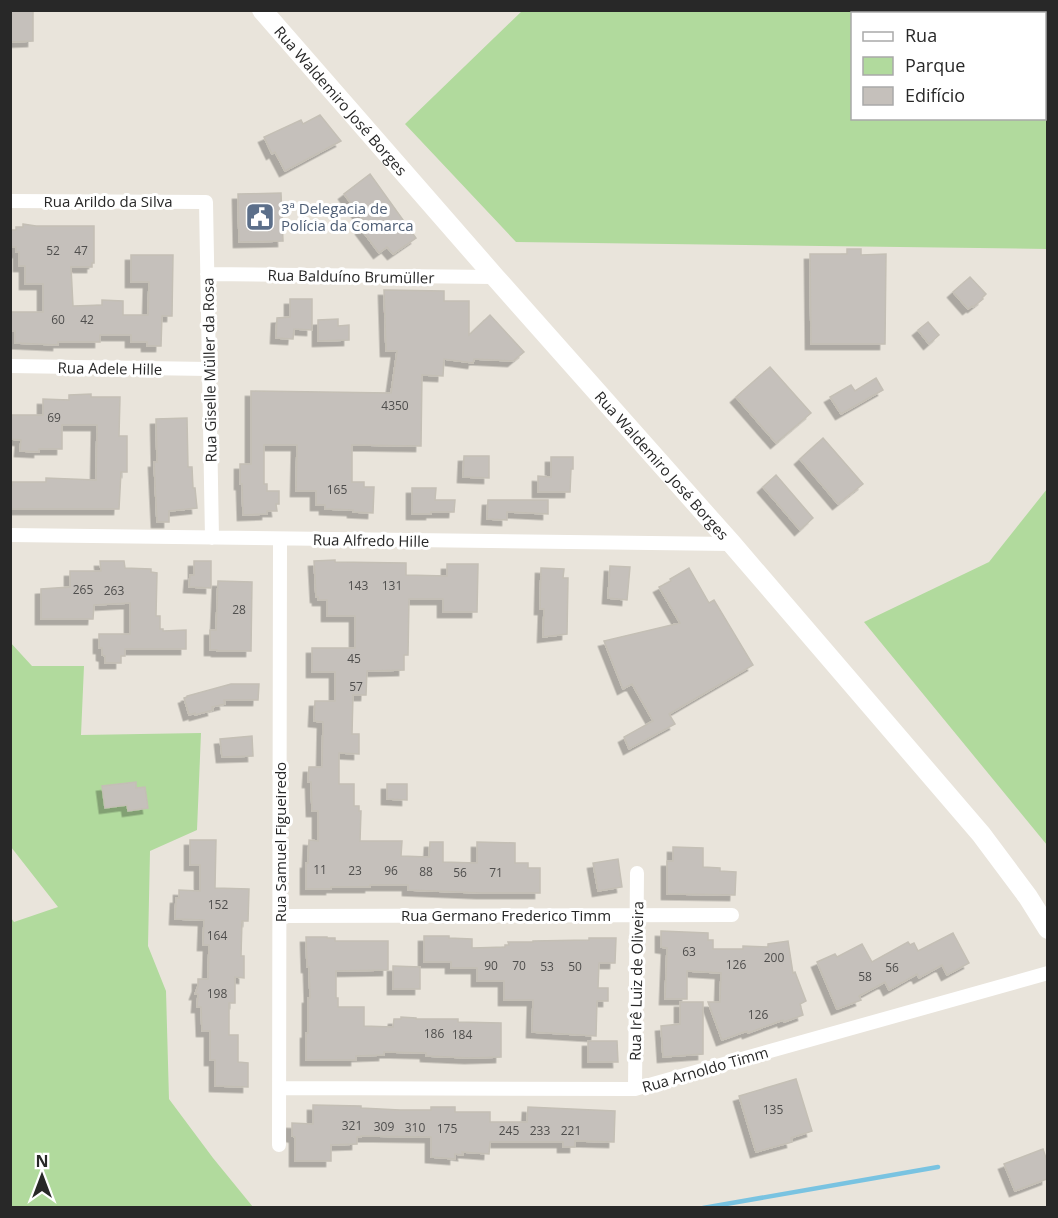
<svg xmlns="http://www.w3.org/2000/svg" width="1058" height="1218" viewBox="0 0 1058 1218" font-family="'Open Sans',sans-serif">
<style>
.green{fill:#b1da9d;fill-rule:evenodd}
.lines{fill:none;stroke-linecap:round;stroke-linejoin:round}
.stream{stroke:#79c3e1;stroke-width:4.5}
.building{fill:#c5c0bb;stroke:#c4bfb5;stroke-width:1.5;filter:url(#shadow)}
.minor{stroke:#fff;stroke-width:14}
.secondary{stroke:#fff;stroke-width:20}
.labels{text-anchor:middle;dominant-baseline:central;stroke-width:6;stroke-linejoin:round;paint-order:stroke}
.number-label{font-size:12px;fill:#4f4e4d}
.street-label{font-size:15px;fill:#282828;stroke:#fff}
.service-label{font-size:15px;fill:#4e5e75;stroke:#fff;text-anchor:start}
</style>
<defs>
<filter id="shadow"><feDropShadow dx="-5.5" dy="5.5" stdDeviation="0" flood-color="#0004"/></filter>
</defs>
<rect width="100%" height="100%" fill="#e9e4db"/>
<path class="green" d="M522 11H1047V249L516 242 405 124ZM852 14H1044V118H852Z
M1047 489V845L864 622 989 562Z
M10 642 32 666H84L81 735 201 733 197 830 150 851 148 946 166 991 169 1099 213 1158 253 1207H11V918L14 922 58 907 11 847Z"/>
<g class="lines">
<path class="stream" d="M703 1208 938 1167"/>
</g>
<path class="building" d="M10 10H33V41L10 42Z
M320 115 341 141 285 171 275 152 272 154 264 137 301 120 303 124Z
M370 174 416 238 393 254 387 247 379 253 361 229 367 225 344 194Z
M281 193 283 241 239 242 238 194Z
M23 224 36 226H94V263H92V267H71L73 306 102 305V300L123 301V315H148L149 282H131V255H173L172 316H162L161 346H147V342H131V335H100V342H58V345L15 343V331H10V312H43V284H25V266H19V252H16V247H11V230H16V227H23Z
M847 249H861V255L886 254 885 344H811L810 254H847Z
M970 277 986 294 982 298 983 299 973 307 972 306 968 309 953 292Z
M384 290 444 291V301H469V335L490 315 524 352 513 361 474 359 473 363 444 359 443 376 422 375 421 446 352 445V482H364V487H374L373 513 353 512V510L325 509V505H316V491H296L297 445H264V484H267V491H279V504H276L277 511H267V514L243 515 242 484H240V464H251V391L391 393 397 351H386Z
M290 299H312V330L294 329 293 339 276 338 277 318 290 317Z
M338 319V326L349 325V340L318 341V320Z
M928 322 939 335 929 344 918 330Z
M770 367 811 413 776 443 736 397Z
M876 378 883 390 841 414 830 397 851 385 855 391Z
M91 394V397H120L119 436H127V472H121L119 509H10L11 486H12V482H46V478L96 480 97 425H62V449H39V452L20 451 21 440 10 439V415H43V399L69 400V395Z
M187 418 188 467H192L193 488H195L197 508 169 511V522H157L154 462H157L156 419Z
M823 438 863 484 838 504 800 459Z
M464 456H489V478L463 477Z
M551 457H573V469H571L570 492H538V476L551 477Z
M776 475 813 518 800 530 763 487Z
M412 488H436L435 500H455L454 512H431V514H412Z
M488 500H548V514L507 512V520L487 519Z
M335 560V562L406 563V575L447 576V564H478L477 612H443V599H409L408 655H404V670L367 671 366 695H353L352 734H359V754L339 753V784H354V806H359V811H361L360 841H402L401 856 429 857 430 842H443V862L477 863V842L515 843V863H528V868H540V893H481L408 890V885H370V887H331V889H306V863H308L309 840 318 841V811H312L311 782H308L309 767H322L323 722 314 721 315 701H335V672H312V648H355V616H327V600H318V597H316L314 561Z
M100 561H124L125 568 151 569V572L157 573 156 616H160V629H163V631L186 630V649H125V656H121V663H105V656L102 655V648H99V634H130V603L94 605 93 619H41V589L70 587V571H101Z
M194 561H211V588L189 587 190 575H194Z
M610 566 630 567 627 600 608 598Z
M541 568 564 569 563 578H568L567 634 543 637 544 609H540Z
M689 568 709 603 714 600 753 665 669 714 675 724 629 749 624 737 653 721 632 684 623 689 604 641 680 623 659 587 671 581 670 579Z
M218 581 252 582 251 651H217V650H210V630H216Z
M231 684H259L258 700H224L225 704 212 707 213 710 195 715V713L189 715 184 698 187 697V696Z
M252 736 253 756 222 757 220 739Z
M136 782V788L145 787 148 808 128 811 127 805 105 808 102 786Z
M387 784H407V800L387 799Z
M190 840H216L215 888 249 889 248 921H242L241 956H244V978L235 977V1003H229V1035H238V1062L248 1063V1087L215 1086V1060H210V1031H202L201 1007H197L198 994H195L198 986V979H208L209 945H203L204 920 175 919 176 898H179V890L200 891V865H190Z
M673 847 703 848V867L720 868V871L736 872 735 895 667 894V861H673Z
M618 859 622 887 598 891 593 863Z
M661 931 708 933V940H713V949H743V946L768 947V944L788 941 793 973 795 972 806 1001 800 1004 803 1015 784 1022 783 1020 748 1033 747 1031 722 1040 708 1002H720L721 973 687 971V999H665L667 948 661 947Z
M953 933 969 963 947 975 942 965 919 978 917 974 889 990 885 982 859 996 861 1000 837 1009 817 962 835 954 837 957 862 944 872 962 908 942 910 945 914 943 918 951Z
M424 936H449V938L472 939V948L505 947V945H509L508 942H533V941L589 940V938H616L615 963H599L598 988H608V1001H597L596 1036 532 1032 533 1000H504V981H477V968H451V962H424Z
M306 937H327V938H335V941H388V970L336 971V998H338V1007H364V1026L393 1027 394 1019H401V1017L416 1018V1019H458V1022L501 1023V1057L470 1058 426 1056V1053L384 1052V1055L356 1056V1060H306V1033H308V998H310L309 967H307Z
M393 966 420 967V989H393Z
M680 1002H703V1054L663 1057 661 1026 680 1024Z
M588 1041H617L618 1062H588Z
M796 1079 812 1131 791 1138 792 1142 756 1152 739 1096Z
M313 1105 361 1106V1108L400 1110H431V1107H455V1112H490V1122H527L528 1107 615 1111 614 1142 575 1141V1147H563V1142H490L489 1154 462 1152 463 1155 455 1154V1159L431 1157V1137L361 1136V1137H357V1144L331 1145V1161H295V1137L292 1136V1123L313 1124Z
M1043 1149 1047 1161V1179L1015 1191 1004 1164Z"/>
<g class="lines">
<path class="minor" d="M10 201 206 202 212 538
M207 274 495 277
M10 366 209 369
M10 535 732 544
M280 916 732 915
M280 1088 635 1089 1048 973
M635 1089 637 873
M279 1145 280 539"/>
<path class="secondary" id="s1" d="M262 10 495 277 732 544 981 834 1028 897 1048 929"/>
</g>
<defs>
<g id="civic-square" transform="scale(1.5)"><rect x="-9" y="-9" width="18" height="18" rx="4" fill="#5c6f8a" stroke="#fff"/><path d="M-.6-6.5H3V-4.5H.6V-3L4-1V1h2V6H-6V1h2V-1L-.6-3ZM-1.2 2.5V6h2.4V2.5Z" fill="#fff"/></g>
</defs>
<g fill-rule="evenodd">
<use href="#civic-square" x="260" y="217"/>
</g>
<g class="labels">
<g class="number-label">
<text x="53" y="250">52</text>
<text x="81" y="250">47</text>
<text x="58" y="319">60</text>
<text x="87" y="319">42</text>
<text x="395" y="405">4350</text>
<text x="54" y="417">69</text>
<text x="337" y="489">165</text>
<text x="358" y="585">143</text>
<text x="392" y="585">131</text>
<text x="83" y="589">265</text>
<text x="114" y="590">263</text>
<text x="239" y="609">28</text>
<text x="354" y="658">45</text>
<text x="356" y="686">57</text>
<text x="320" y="869">11</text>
<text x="355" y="870">23</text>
<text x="391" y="870">96</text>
<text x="426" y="871">88</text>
<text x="460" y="872">56</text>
<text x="496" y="872">71</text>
<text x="218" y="904">152</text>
<text x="217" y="935">164</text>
<text x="689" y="951">63</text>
<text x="774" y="957">200</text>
<text x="736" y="964">126</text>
<text x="491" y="965">90</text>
<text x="519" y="965">70</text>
<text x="547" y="966">53</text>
<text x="575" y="966">50</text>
<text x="892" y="967">56</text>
<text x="865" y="976">58</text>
<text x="217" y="993">198</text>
<text x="758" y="1014">126</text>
<text x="434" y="1033">186</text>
<text x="462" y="1034">184</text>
<text x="773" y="1109">135</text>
<text x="352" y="1125">321</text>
<text x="384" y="1126">309</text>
<text x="415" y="1127">310</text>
<text x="447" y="1128">175</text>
<text x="509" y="1130">245</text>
<text x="540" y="1130">233</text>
<text x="571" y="1130">221</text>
</g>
<g class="street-label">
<text stroke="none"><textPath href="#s1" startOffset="120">Rua Waldemiro José Borges</textPath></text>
<text x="108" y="201">Rua Arildo da Silva</text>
<text transform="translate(351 276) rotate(1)">Rua Balduíno Brumüller</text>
<text transform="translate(110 368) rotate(1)">Rua Adele Hille</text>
<text transform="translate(209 370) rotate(-91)">Rua Giselle Müller da Rosa</text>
<text stroke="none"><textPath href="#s1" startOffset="606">Rua Waldemiro José Borges</textPath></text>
<text transform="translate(371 540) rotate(1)">Rua Alfredo Hille</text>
<text transform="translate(280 842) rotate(-90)">Rua Samuel Figueiredo</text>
<text x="506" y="915">Rua Germano Frederico Timm</text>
<text transform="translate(636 981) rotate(-89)">Rua Irê Luiz de Oliveira</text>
<text transform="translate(705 1069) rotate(-16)">Rua Arnoldo Timm</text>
</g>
<g class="service-label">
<text x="281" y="208">3ª Delegacia de<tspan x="281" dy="17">Polícia da Comarca</tspan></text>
</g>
</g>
<rect width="1058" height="1218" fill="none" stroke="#282828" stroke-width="24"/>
<rect x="851" y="12" width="195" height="108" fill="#ffffff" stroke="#a9a9a9" stroke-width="1.5"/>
<rect x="863" y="32" width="30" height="9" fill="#ffffff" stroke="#a9a9a9" stroke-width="1.5"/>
<text x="905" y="42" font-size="18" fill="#282828">Rua</text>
<rect x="863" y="57" width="30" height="18" fill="#b1da9d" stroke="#a9a9a9" stroke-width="1.5"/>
<text x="905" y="72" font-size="18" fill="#282828">Parque</text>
<rect x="863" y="87" width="30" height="18" fill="#c5c0bb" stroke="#a9a9a9" stroke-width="1.5"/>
<text x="905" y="102" font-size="18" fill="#282828">Edifício</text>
<g transform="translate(42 1176)" stroke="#ffffff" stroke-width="4.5" paint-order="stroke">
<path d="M0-4.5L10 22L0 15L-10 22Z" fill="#282828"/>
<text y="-9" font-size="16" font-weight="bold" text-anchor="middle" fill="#282828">N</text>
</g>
</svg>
